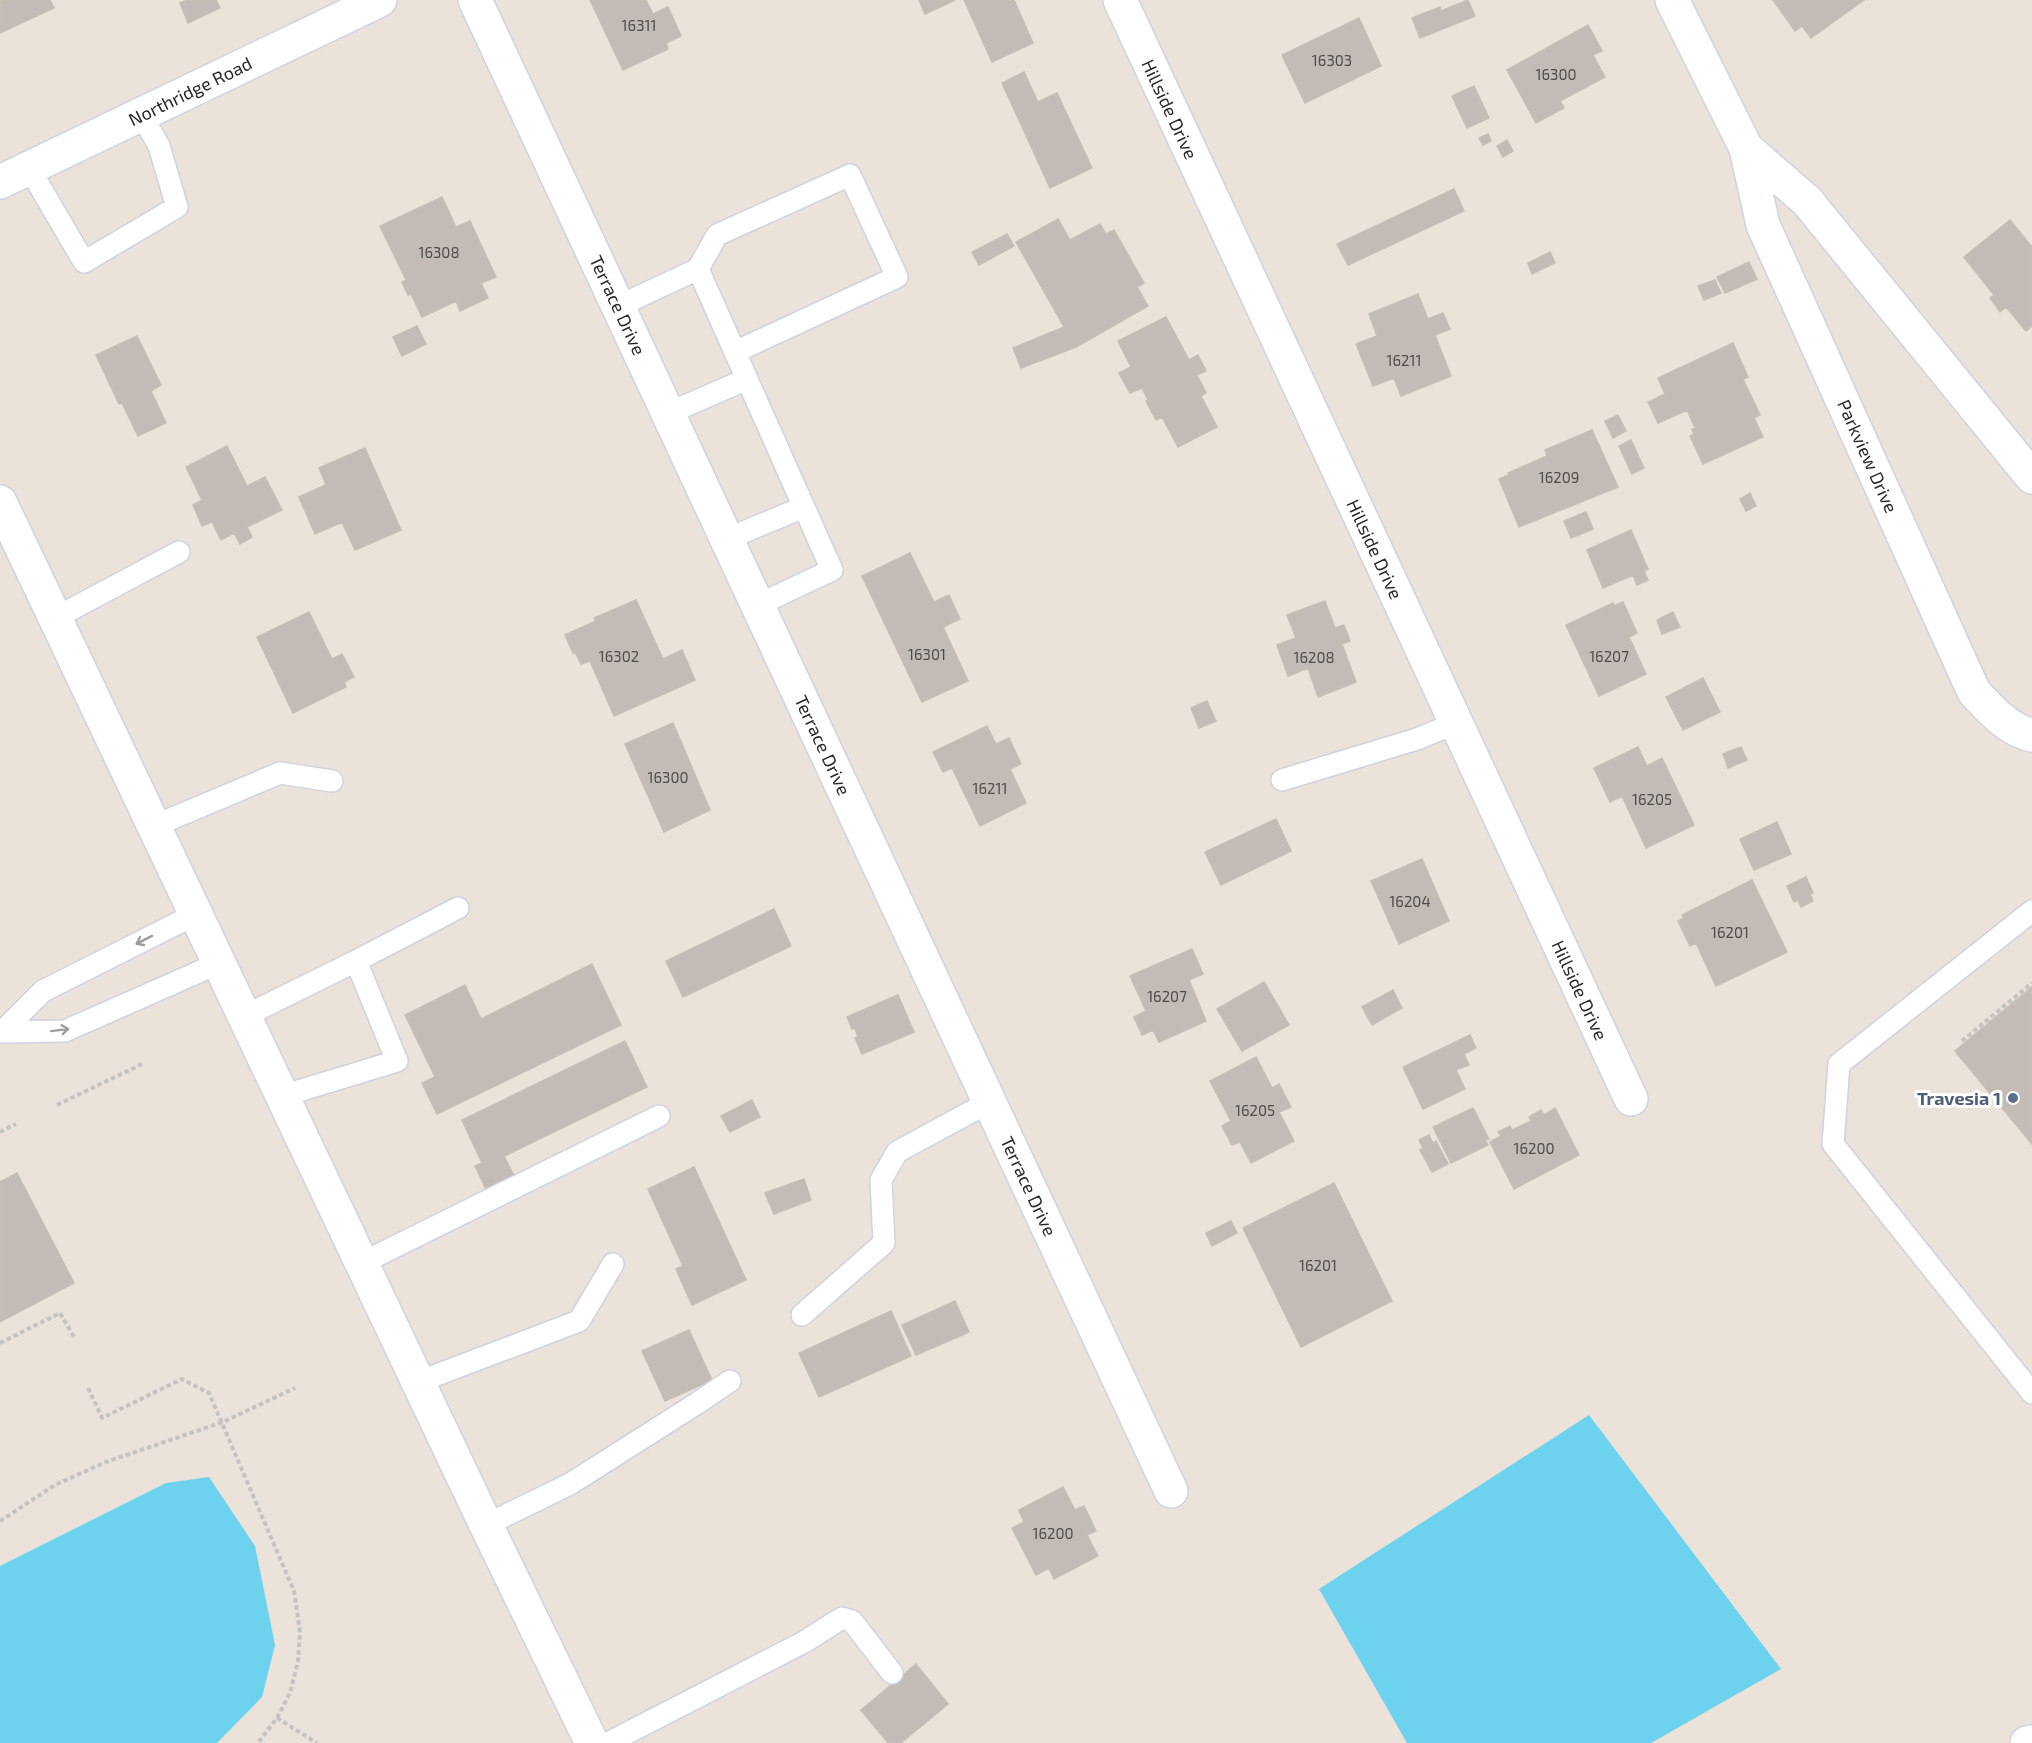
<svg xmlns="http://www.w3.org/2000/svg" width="2032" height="1743" viewBox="0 0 2032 1743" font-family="'Exo 2',sans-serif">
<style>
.water{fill:#6cd2ed}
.building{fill:#c3bcb6;stroke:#c6beb3;stroke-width:1.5}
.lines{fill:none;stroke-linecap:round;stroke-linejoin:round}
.lane-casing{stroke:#cfd3e1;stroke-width:24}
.street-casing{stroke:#cfd3e1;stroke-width:36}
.secondary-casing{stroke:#cfd3e1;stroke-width:36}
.path{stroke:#c3c3c3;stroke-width:4;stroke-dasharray:4.5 3;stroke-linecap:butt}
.lane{stroke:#fff;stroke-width:21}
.street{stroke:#fff;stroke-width:33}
.secondary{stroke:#fff;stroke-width:33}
.oneway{stroke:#9e9e9e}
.service-dot{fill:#5c6f8a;stroke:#fff;stroke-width:2}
.labels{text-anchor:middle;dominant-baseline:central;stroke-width:6;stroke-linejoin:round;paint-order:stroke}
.number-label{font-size:15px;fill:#4f4d4c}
.street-label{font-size:18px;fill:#282828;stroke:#fff}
.service-label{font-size:18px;font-weight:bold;fill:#4e5e75;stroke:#fff;text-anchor:end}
</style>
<rect width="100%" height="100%" fill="#ebe2d9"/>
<path class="water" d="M1589 1415 1781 1669 1651 1743H1407L1319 1589Z
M209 1477 255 1546 275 1645 262 1697 217 1743H0V1566L166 1483Z"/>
<path class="building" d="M0 0H50L54 8 0 33Z
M187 0H216L220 8 188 23 180 3Z
M590 0H646L653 14 668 7 681 36 666 43 668 49 623 70Z
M919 0H955L925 14Z
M964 0H1014L1033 43 992 62Z
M1468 0 1475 16 1420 38 1412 18 1440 7 1441 11Z
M1773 0H1864L1811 38 1802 26 1795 31Z
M1359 18 1381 66 1305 103 1282 55Z
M1588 25 1602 51 1593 55 1605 77 1560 101 1564 108 1536 123 1507 70Z
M1024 72 1038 102 1057 93 1092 168 1050 188 1002 83Z
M1474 86 1489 118 1467 128 1452 96Z
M1488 134 1491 141 1483 145 1479 138Z
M1507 140 1513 151 1503 157 1497 146Z
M1454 189 1464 211 1348 265 1337 244Z
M442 197 456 227 470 221 496 277 481 283 488 298 460 311 456 301 422 317 411 294 408 295 402 282 406 280 380 226Z
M1058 219 1070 240 1100 224 1106 234 1114 230 1144 283 1137 287 1148 306 1076 347 1021 368 1013 348 1064 327 1016 242Z
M2010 220 2032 247V326L2026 331 2006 307 2000 312 1990 298 1994 295 1964 257Z
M1007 234 1014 246 979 265 972 252Z
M1550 252 1555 263 1532 274 1528 263Z
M1749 262 1757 279 1725 293 1717 277Z
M1715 280 1721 293 1704 300 1698 286Z
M1418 294 1428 319 1443 313 1450 329 1435 335 1451 376 1401 396 1394 378 1373 386 1356 344 1377 336 1369 314Z
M1166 317 1189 360 1198 355 1206 371 1197 375 1206 393 1201 396 1217 427 1178 447 1162 417 1156 420 1146 401 1148 400 1142 388 1130 393 1119 373 1131 367 1118 341Z
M417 326 426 344 402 356 393 337Z
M137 336 161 385 151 391 166 423 138 436 122 403 119 404 96 355Z
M1733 343 1748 377 1743 379 1760 415 1754 418 1763 437 1703 464 1690 436 1694 434 1692 429 1695 428 1687 410 1658 423 1648 402 1665 394 1658 378Z
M1618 415 1626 431 1613 438 1605 421Z
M1592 430 1618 487 1519 527 1499 479 1509 475 1508 473 1547 456 1545 450Z
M1631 440 1644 468 1632 474 1619 446Z
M227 446 247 486 265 477 282 510 247 527 252 537 240 544 234 533 221 540 212 522 202 526 193 505 202 500 186 467Z
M365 448 401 530 355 550 342 522 315 534 299 497 326 485 319 468Z
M1750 493 1756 506 1746 511 1740 499Z
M1586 512 1593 529 1571 538 1564 521Z
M1631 530 1648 569 1644 571 1648 580 1637 585 1633 575 1603 588 1587 550Z
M910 553 934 602 949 595 960 619 943 627 968 681 922 702 862 576Z
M636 600 663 659 682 650 695 680 614 716 590 661 581 664 575 652 573 653 565 635 596 621 594 618Z
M1325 601 1335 628 1344 625 1350 641 1342 644 1356 682 1318 697 1308 668 1288 676 1277 645 1296 638 1287 615Z
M1623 602 1637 633 1629 637 1646 674 1599 696 1566 625 1613 603 1614 606Z
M309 612 332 659 342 654 354 677 344 682 346 687 293 713 257 637Z
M1673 612 1680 627 1662 634 1657 620Z
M1703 678 1720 712 1683 730 1666 697Z
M1207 701 1216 721 1199 728 1191 708Z
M673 723 710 810 664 832 625 744Z
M987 726 996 744 1009 738 1021 764 1010 769 1026 803 980 826 952 768 943 772 933 752Z
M1638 747 1647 766 1662 758 1694 825 1646 848 1622 796 1610 802 1594 768Z
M1741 747 1747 760 1728 768 1723 754Z
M1276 819 1291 851 1221 885 1205 852Z
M1777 822 1791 854 1754 870 1740 839Z
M1422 859 1449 921 1399 944 1371 881Z
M1806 877 1813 893 1810 894 1813 901 1801 907 1798 900 1794 902 1787 886Z
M1752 880 1787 952 1716 986 1696 943 1690 946 1678 921 1684 918 1682 915Z
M774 909 791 946 683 997 666 961Z
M1192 949 1203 974 1189 980 1206 1021 1159 1042 1153 1030 1142 1035 1134 1017 1146 1011 1130 976Z
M592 964 621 1025 437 1114 422 1083 435 1077 405 1015 465 985 481 1019Z
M1264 982 1289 1025 1242 1051 1217 1009Z
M2032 987V1144L1955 1051Z
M1393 990 1402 1008 1372 1025 1362 1007Z
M898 995 914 1032 862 1054 855 1038 858 1037 855 1028 852 1029 847 1017Z
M1470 1035 1476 1048 1464 1054 1469 1065 1456 1070 1465 1089 1423 1109 1403 1067Z
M625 1041 647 1087 504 1156 514 1176 486 1189 475 1166 482 1163 462 1120Z
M1256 1057 1272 1088 1279 1084 1291 1107 1279 1112 1294 1141 1251 1163 1240 1142 1232 1145 1222 1126 1231 1121 1210 1081Z
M752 1100 760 1117 730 1132 721 1116Z
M1473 1108 1489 1139 1485 1140 1488 1145 1451 1163 1433 1127Z
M1555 1108 1579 1155 1514 1189 1490 1142 1501 1136 1498 1132 1510 1126 1512 1130 1531 1121 1529 1117 1541 1110 1544 1115Z
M1429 1135 1433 1143 1436 1141 1448 1164 1432 1172 1420 1150 1423 1148 1419 1140Z
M694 1167 746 1280 692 1305 676 1269 683 1266 648 1189Z
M17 1173 74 1283 0 1322V1182Z
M804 1179 811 1200 774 1214 765 1193Z
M1334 1183 1392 1301 1301 1347 1243 1228Z
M1231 1221 1237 1233 1212 1246 1206 1233Z
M955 1301 969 1332 916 1355 902 1325Z
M891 1311 911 1356 819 1397 799 1353Z
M689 1330 712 1380 665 1401 642 1351Z
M1063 1487 1075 1510 1084 1506 1096 1531 1087 1535 1098 1556 1054 1579 1049 1568 1036 1575 1012 1528 1024 1522 1019 1510Z
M916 1664 948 1704 901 1743H888L861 1710Z"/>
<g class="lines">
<g class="lane-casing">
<path id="lane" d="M29 168 84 262 177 207 159 146 141 114
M698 269 717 235 850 175 897 277 735 352
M619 306 698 269 832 570 758 605
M669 413 747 379
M727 539 804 507
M55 618 179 552
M1282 780 1417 739 1456 723
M154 826 280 773 332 781
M2032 911 1839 1064 1833 1144 2032 1393
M356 961 458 908
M245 1016 356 961 397 1061 282 1096
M2 1032 65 1031 219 963
M2 1032 43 991 196 914
M362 1263 659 1116
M802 1315 884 1243 881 1180 897 1152 989 1102
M418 1382 579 1321 613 1264
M486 1525 570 1484 696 1404 730 1381
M608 1743 804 1642 842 1618 852 1621 892 1673"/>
</g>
<g class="street-casing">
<path id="street" d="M475 0 1171 1491
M1120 0 1631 1099
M1672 0 1746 148 1763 225 1974 692C1990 709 2008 730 2032 735
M1746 148 1807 201 2032 477
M0 182 380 0"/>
</g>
<g class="secondary-casing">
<path id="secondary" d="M0 502 486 1525 592 1743
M2027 1743 2032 1742"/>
</g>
<path class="path" d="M1962 1041 2032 983
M57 1105 142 1064
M0 1132 16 1124
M0 1343 60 1313 74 1337
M88 1388 102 1418 182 1379 209 1393 294 1591 300 1632 298 1661 290 1693 277 1718 258 1743
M0 1521 55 1485 106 1462 223 1422 295 1388
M277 1718 317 1743"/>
<use href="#lane" class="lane"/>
<use href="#street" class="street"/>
<use href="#secondary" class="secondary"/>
</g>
<defs><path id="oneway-shaft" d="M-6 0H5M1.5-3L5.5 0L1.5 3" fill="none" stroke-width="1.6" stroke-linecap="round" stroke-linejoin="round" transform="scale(1.5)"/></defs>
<g class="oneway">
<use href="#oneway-shaft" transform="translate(144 940) rotate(153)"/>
<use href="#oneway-shaft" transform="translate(60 1030) rotate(-7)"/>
</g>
<circle class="service-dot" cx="2013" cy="1098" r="6"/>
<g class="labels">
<g class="number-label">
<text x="639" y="25">16311</text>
<text x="1332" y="60">16303</text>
<text x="1556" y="74">16300</text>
<text x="439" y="252">16308</text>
<text x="1404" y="360">16211</text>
<text x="1559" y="477">16209</text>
<text x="927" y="654">16301</text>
<text x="619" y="656">16302</text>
<text x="1609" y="656">16207</text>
<text x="1314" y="657">16208</text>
<text x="668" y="777">16300</text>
<text x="990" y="788">16211</text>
<text x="1652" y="799">16205</text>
<text x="1410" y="901">16204</text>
<text x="1730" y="932">16201</text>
<text x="1167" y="996">16207</text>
<text x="1255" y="1110">16205</text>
<text x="1534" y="1148">16200</text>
<text x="1318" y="1265">16201</text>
<text x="1053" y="1533">16200</text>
</g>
<g class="street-label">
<text transform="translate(190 91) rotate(-26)">Northridge Road</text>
<text transform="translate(1170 109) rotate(65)">Hillside Drive</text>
<text transform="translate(618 305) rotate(65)">Terrace Drive</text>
<text transform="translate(1868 456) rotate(66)">Parkview Drive</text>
<text transform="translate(1375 549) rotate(65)">Hillside Drive</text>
<text transform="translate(823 745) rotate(65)">Terrace Drive</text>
<text transform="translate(1580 990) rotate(65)">Hillside Drive</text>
<text transform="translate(1029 1186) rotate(65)">Terrace Drive</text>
</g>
<g class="service-label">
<text x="2001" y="1098">Travesia 1</text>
</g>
</g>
</svg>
